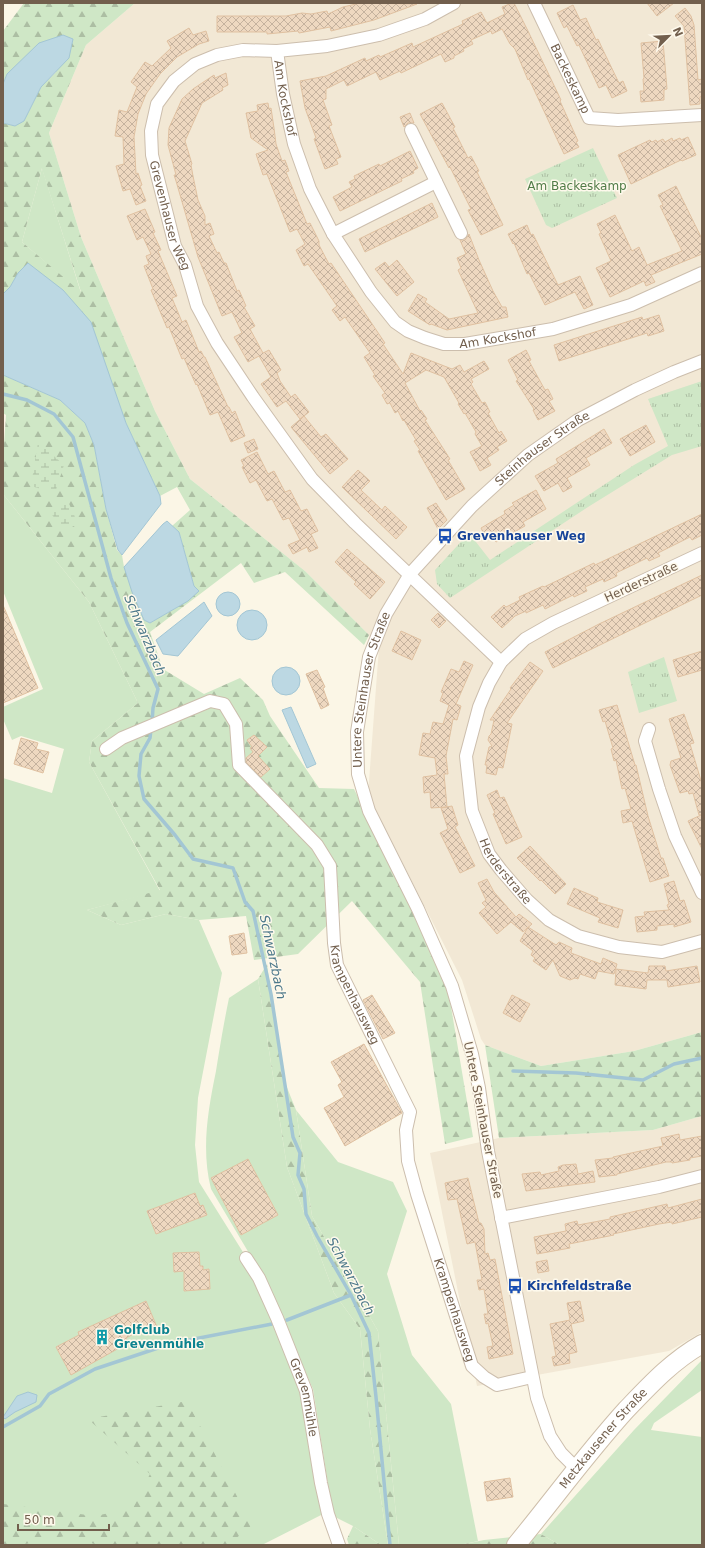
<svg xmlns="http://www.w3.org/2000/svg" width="705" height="1548" viewBox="0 0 705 1548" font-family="'DejaVu Sans',sans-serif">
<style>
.residential{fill:#f2e8d5}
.green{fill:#cfe7c6}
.forest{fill:url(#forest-firs);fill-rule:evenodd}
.wetland{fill:url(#wetland-marsh)}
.park{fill:url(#park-tufts)}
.water{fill:#bcd8e3;stroke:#a3c6d4}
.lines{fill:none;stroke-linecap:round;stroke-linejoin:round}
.stream{stroke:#a3c6d4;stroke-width:3.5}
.building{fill:url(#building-cross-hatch);stroke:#e0c1a1}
.street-casing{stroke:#ccbead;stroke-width:14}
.secondary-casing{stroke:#cebfab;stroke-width:20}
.street{stroke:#fff;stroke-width:12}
.secondary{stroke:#fff;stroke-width:18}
.labels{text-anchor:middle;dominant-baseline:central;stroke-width:3;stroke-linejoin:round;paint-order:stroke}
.street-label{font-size:12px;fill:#725f4d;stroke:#fef9ec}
.park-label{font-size:12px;fill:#517d48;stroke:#fef9ec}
.transit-label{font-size:12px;font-weight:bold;fill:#164399;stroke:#fef9ec;text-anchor:start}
.culture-label{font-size:12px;font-weight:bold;fill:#0d838f;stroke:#fef9ec;text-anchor:start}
.water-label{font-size:13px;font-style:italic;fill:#4c788a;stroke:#fef9ec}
</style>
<defs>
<pattern id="forest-firs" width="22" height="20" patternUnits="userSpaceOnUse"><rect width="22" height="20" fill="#cfe7c6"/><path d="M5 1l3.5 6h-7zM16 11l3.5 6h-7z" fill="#acbea3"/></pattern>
<pattern id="wetland-marsh" width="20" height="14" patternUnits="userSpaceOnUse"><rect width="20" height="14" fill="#cfe7c6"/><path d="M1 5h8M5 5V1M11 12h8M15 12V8" fill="none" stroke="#acbea3"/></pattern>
<pattern id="park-tufts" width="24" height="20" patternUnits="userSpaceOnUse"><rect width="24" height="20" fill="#cfe7c6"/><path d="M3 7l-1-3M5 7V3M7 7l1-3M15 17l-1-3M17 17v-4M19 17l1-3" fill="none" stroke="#acbea3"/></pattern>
<pattern id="building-cross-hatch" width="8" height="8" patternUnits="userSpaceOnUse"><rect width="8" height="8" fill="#eed8c0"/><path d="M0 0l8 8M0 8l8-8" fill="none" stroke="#c5b29e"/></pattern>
</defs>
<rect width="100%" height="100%" fill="#fbf6e6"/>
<path class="residential" d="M135 3H702V1032L634 1051 541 1066 485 1045 481 1039 462 980 368 795 379 647 369 635 305 571 190 479 155 411 81 237 49 133 86 45Z
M702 1116V1332L669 1351 477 1386 430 1153 499 1138 653 1130Z"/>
<path class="green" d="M42 168 81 293 22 242Z
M3 494 89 602 138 703 92 741 89 762 160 891 87 910 121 925 166 914 199 920 222 973 198 1098 195 1145 199 1182 258 1276 296 1353 329 1511 262 1545H3V778L52 793 64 749 21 736 12 740 3 719V707L43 689 3 591Z
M258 979 287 1167 334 1293 360 1329 370 1429 388 1545H381L353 1526 333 1516 313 1389 262 1275 211 1189C201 1149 208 1110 216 1071 220 1046 224 1022 229 998Z
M296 1110 338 1162 393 1182 407 1211 387 1274 412 1355 451 1404 478 1541 460 1545H399L378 1331 312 1216Z
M702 1360V1390L654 1423 651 1430 702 1437V1545H560L541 1534 634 1430Z"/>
<path class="forest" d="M24 3H135L86 45 49 133 81 237 155 411 190 479 305 571 369 635 364 645 285 572 254 583 241 563 150 632 163 669 204 694 240 678 263 700 270 716 319 788 354 789 406 894 449 995 473 1137 445 1144 420 982 352 901 298 954 254 960 246 916 199 920 166 914 121 925 87 910 160 890 89 762 92 741 138 703 89 602 3 494V459L6 415 3 413V375L60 400 85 423 94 445 106 509 117 550 122 555 124 567 144 620 150 623 188 601 194 586 179 532 172 526 190 510 177 487 160 496 126 423 18 273 10 287 3 294V123L15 126 28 113 41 87 56 72 7 74 3 84V31ZM42 168V169L81 292 22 242Z
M267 964 282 1075 296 1110 312 1216 378 1331 399 1545H388L370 1429 360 1329 334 1293 287 1167 258 979Z
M702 1032V1116L653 1130 499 1138 485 1045 541 1066 634 1051Z
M187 1401 252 1525 228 1545H97L70 1535 20 1545H3V1504L95 1516 133 1508 150 1474 88 1419Z
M353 1526 381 1545H349L347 1539Z
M541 1534 560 1545H460L484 1540Z"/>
<path class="wetland" d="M38 442 64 465 55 493 31 486Z
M67 499 78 524 64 531 50 512Z"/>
<path class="park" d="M593 148 617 198 552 228 546 225 525 179Z
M702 381V446L672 455 588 507 450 598 437 584 435 570 469 533 490 560 634 465 668 446 648 399Z
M664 657 677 701 639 713 628 672Z"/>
<path class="water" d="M63 35 73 39 69 58 41 87 24 121 15 126 3 123V84L7 74 39 43Z
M28 263 63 290 91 322 126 423 160 496 161 504 122 555 118 550 106 509 94 445 85 423 60 400 3 375V294L10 287 18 273Z
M167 521 179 532 194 586 199 591 188 601 150 623 144 620 132 592 124 567 163 524Z
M216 604a12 12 0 1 1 24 0a12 12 0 1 1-24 0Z
M204 602 212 616 178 656 163 654 156 640Z
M237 625a15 15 0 1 1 30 0a15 15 0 1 1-30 0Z
M272 681a14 14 0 1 1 28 0a14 14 0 1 1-28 0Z
M291 707 316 764 307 768 282 710Z
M28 1392 37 1395 36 1402 15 1412 5 1419 3 1417 17 1396Z"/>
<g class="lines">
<path class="stream" d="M3 394 27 400 54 414 73 437 111 578 127 623 158 689 153 708 152 723
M151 729 150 738 141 754 139 776 144 799 175 835 193 859 233 868 245 902 253 911 271 994 293 1137 300 1153 298 1175 304 1189 306 1214 317 1236 351 1295 369 1333 376 1397 390 1545
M513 1071 576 1073 643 1080 674 1064 702 1058
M287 1320 351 1295
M3 1427 40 1406 49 1394 95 1369 158 1348 194 1339 272 1324"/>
</g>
<path class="building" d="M360 3 417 4 374 20 331 31 330 27 299 33 298 31 267 34V32H217V16H286L302 13 311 14 327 11 328 14 343 7Z
M512 3H514L528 31 561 100 560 101 578 141 576 142 579 147 564 154 529 79 528 80 515 49 510 44 502 29 492 34 491 31 471 40 473 44 463 49 464 51 454 56V58L445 62 441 54 401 73 400 71 380 80 376 72 347 86 344 80 326 89V99L323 100 332 125 329 126 341 157 336 159 338 164 325 169 314 139 316 138 305 108 300 81 326 76 365 58 366 61 379 55 380 57 412 43 413 47 463 24 462 21 481 12 487 23 505 14 502 7Z
M647 3H674L657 16Z
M573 5 580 20 586 18 596 40 598 39 603 50 619 83 623 81 627 91 612 98 606 85 599 88 579 45 577 46 567 26 564 28 557 13Z
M685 8 691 16 694 25 698 80 702 79V96L700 97V104L690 105 684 26 675 16Z
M189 28 193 35 206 31 209 41 199 44 177 57 160 74 146 94 138 114 134 137 136 174 138 173 142 185 140 186 146 201 136 205 130 189 123 191 116 166 124 164 123 137 115 136 119 110 127 112 137 87 131 82 145 62 152 66 171 48 167 41Z
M663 41 667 89 664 90V100L641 102 640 91H644L643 79 644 78 641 43Z
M226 73 228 85 222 88 223 90 202 103 185 141 192 164 191 165 193 176 198 200 205 216V225L210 223 214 234 209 236 217 253 219 252 224 263H226L237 291 239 290 246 306 244 307 255 326 250 329 263 353 269 350 281 370 277 373 280 381 291 397 295 394 309 412 304 416 321 437 326 434 348 459 330 474 291 427 304 416 300 419 286 401 277 407 261 384 271 377 259 356 248 362 234 337 242 333 232 312 222 316 198 257 176 181 174 175H176L168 145 169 128 182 99 193 89 214 75 215 78Z
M268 103 269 109 271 108 274 128 276 144 282 161 285 160 289 171 286 172 307 224 310 223 319 241V245L329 264 331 263 385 343 383 344 403 374 411 353 452 369 460 365 464 372 484 361 489 369 471 379 473 382 471 384 482 403 485 402 490 412 488 413 499 433 501 431 507 441 497 447 499 450 487 458 491 465 480 471 470 452 482 446 475 434 476 432 465 413 464 414 458 404 459 403 444 377 426 370 405 383 420 411 421 410 427 419 425 420 450 459 448 460 465 489 446 500 418 451 420 450 414 441 416 440 404 420 403 421 398 411 395 413 390 403 387 404 382 395 385 393 373 376 375 375 364 357 370 353 345 317 340 321 332 310 337 306 308 264 304 266 296 250 305 244 297 229 290 232 267 174 263 175 256 154 268 150 251 138 246 113 258 111 257 105Z
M442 103 455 127 453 128 468 158 471 156 479 171 477 172 503 225 481 235 468 210 471 209 450 167 449 168 420 114Z
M410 113 414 123H408L404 127 400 117Z
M688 137 696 155 682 161 681 160 631 184 618 155 650 140 652 142 656 140 657 142 663 139 665 142 672 138 673 141 680 138 681 140Z
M410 151 418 168 413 171 414 173 401 179 402 181 340 211 333 197 352 187 349 182 355 179 354 176 379 164 380 166Z
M676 186 702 239V254L651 275 655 282 646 286 644 281 610 297 596 268 611 261 599 234 601 233 597 224 615 215 632 251 639 247 647 265 682 251 660 206 663 205 658 195Z
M432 203 438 217 365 252 359 239Z
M145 209 155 232 153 233 161 250 158 251 177 296 172 298 182 322 186 320 199 352 201 351 204 357H205L228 407H229L232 413 235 411 245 436 231 442 218 412 210 415 197 384 196 385 184 358 182 359 169 327 167 328 151 290 153 289 144 266 149 264 146 256 151 254 143 237 137 240 127 216Z
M527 225 531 235 533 234 558 285 580 276 593 305 584 309 575 292 545 305 529 273 527 274 514 243 513 244 508 234Z
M469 234 479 260 493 291 502 307H506L508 317 447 330 431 324 430 325 408 311 418 294 427 299 425 302 449 319 478 313 458 270 461 268 457 258 466 254 460 240H465Z
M397 260 414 282 397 296 375 269 385 262 389 267Z
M659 315 664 331 648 336 647 333 559 361 554 345 642 317 643 320Z
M526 350 531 360 529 361 545 390 548 389 553 399 549 401 555 411 538 420 533 410 534 409 516 381 518 380 508 360Z
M646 425 655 442 630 456 620 439Z
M604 429 612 443 586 458 590 465 567 478 572 487 563 492 558 483 544 491 535 476 558 463 556 459Z
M254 439 258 449 248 453 244 443Z
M257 452 268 474 274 471 285 492 290 490 301 511 307 509 318 531 311 534 318 548 309 552 307 547 293 554 288 545 300 540 289 518 283 520 272 499 267 501 256 480 250 483 242 467 244 466 241 460Z
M358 470 370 481 361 490 382 510 385 506 407 527 396 539 342 487Z
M536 490 546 509 523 522 525 526 496 542 492 534 486 538 481 528 505 514 504 511 514 505 512 503Z
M436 503 447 520 438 529 427 508Z
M702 514V535L692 540 690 537 658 553 660 556 649 561 647 558 616 573 617 576 604 582 603 579 585 587 587 591 574 597 573 595 545 609 543 605 526 613V611L515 616 502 628 491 617 504 605 506 607 520 600 519 597 543 586 544 587 594 563 595 565Z
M347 549 385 582 370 599 354 584 356 582 335 562Z
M702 575V595L553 668 545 652 599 624Z
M3 605 38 688 3 703Z
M438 613 446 621 439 628 431 620Z
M401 631 421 640 412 660 392 651Z
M702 651V670L678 677 673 660Z
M464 661 473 665 456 704 461 706 457 720 453 719 446 756 448 774H444L447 807 431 808 430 792 424 793 423 777 437 775 435 758 419 755 423 733 430 734 433 722 443 724 449 705 440 701 443 693 441 692 451 669 459 672Z
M530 662 543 671 507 723 512 724 503 768 498 767 496 775 486 773 487 765H485L489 747 492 746 488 740 489 736 491 734 494 720H490L511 689 510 688Z
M317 670 325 687 323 688 329 705 321 709 306 674Z
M617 705 635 765H636L648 816 661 858H663L669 876 650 882 632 821 623 823 621 811 631 809 625 788 622 789 616 760 614 761 611 749 613 748 605 721 603 722 599 710Z
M684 714 694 743 690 744 702 784V849L688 821 701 815H699L693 793 689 794 688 791 680 793 670 765 671 761 681 758 669 719Z
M254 735 267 747 258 756 270 769 261 777 246 762V758L253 752 250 748 252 747 247 740Z
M21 738 38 743 36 749 49 752 43 773 14 764Z
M497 790 500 798 504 797 522 837 506 844 493 814 495 813 487 795Z
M452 806 458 825 455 827 475 866 460 873 440 833 448 829 441 808Z
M530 846 566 884 555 894 541 880 540 881 517 858Z
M487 879 494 892 516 917 519 914 532 924 523 932 511 922 497 934 479 913 486 907 482 903 486 900 478 883Z
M674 881 680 901 684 900 691 922 674 927V924L657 926V930L637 932 635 917 645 916 644 912 669 910 667 905 669 904 664 884Z
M574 888 598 898 597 902 623 910 618 928 598 922 600 918 567 904Z
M528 927 556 945 559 942 572 948 571 953 601 964 603 958 617 964 614 974 598 971 595 979 580 974 578 979 575 978 570 980 560 976 553 960 546 970 533 961 535 958 531 955 533 951 520 941Z
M244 933 247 953 232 955 229 936Z
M649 966H665L666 971 697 966 700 982 668 987 667 980H647L646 989 615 985 616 969 648 973Z
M372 995 395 1033 383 1039 363 1000Z
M512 995 530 1004 520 1022 503 1013Z
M364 1044 402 1113 345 1146 324 1108 344 1097 338 1085 342 1082 331 1062Z
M679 1134 680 1140 702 1136V1156L690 1158V1160L672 1163V1162H666L617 1174V1175L599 1177 595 1160 613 1158V1157L663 1146 661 1138Z
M248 1159 278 1215 241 1235 211 1178Z
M576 1164 578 1174 593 1171 595 1182 526 1191 522 1174 540 1172 541 1175 559 1171 558 1167 563 1165Z
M468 1178 479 1223H481L484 1229 485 1254 488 1253 490 1260 495 1259 513 1354 489 1359 487 1347 493 1346 488 1323 486 1324 484 1314H488L484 1289 479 1290 477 1280H482L475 1242 467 1244 457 1199 448 1200 445 1183Z
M195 1193 200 1206 203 1205 207 1215 156 1234 147 1211Z
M702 1199V1217L672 1224V1222L659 1224 613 1234 614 1235 569 1244 570 1248 537 1254 534 1237 566 1231 565 1224 577 1221 578 1225 610 1219V1217L667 1204 668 1208Z
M199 1252 200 1266H203V1270L209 1269 210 1289 184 1291V1271L174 1272 173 1253Z
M547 1260 549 1271 538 1273 536 1262Z
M146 1301 157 1327 145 1333 143 1329 126 1338 128 1343 71 1375 56 1347 79 1335 78 1332Z
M580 1301 584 1321 571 1324 577 1352 569 1354 570 1363 554 1366 552 1357 556 1356 550 1324 570 1320 567 1303Z
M510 1478 513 1497 487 1501 484 1482Z"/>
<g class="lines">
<g class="street-casing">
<g id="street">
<path id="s1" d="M454 3 425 19 379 35 327 46 277 51 243 50 217 55 195 64 174 81 157 104 151 131 152 155 175 246 185 265 197 306 217 343 253 397 312 479 355 523 501 662"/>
<path id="s2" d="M534 3 589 118 618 120 702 115"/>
<path id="s3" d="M277 51 283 94 294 144 310 189 333 234 371 292 395 322 408 331 425 338 444 344H465L553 329 631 305 702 273"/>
<path d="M411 130 461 233"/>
<path d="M333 234 436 182"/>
<path id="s4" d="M702 553 553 623 525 639 501 662 489 683 479 707 466 756 472 811 489 854 501 870 527 900 549 920 578 936 619 947 662 952 702 941"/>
<path d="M649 729 645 741 659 789 675 836 702 893"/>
<path id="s5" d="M106 749 122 738 210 701 224 704 236 724 239 765 317 845 330 866 334 943 337 965 410 1112 406 1130 408 1161 417 1194 472 1366 484 1377 497 1385 532 1377"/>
<path d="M501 1218 659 1187 702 1176"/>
<path id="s6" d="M246 1258 259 1278 277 1318 306 1391 321 1483 328 1514 339 1545"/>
<path id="s7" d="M576 1468 561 1453 550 1436 537 1398 488 1151 479 1088 472 1054 452 986 418 909 369 811 358 774 357 732 369 657 386 614 410 574 472 506 528 455 578 420 635 390 674 372 702 361"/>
</g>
</g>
<g class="secondary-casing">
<g id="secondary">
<path id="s8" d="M516 1545C553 1500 587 1453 626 1410 650 1385 672 1361 702 1344"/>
</g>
</g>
<use href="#street" class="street"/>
<use href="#secondary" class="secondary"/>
</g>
<defs>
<g id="bus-bare" transform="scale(1.2)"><path d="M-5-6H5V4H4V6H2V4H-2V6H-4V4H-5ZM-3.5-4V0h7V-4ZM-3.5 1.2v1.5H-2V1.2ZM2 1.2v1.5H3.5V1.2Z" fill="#1a4fb4" stroke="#fef9ec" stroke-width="2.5" paint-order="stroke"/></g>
<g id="building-bare" transform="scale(1.2)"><path d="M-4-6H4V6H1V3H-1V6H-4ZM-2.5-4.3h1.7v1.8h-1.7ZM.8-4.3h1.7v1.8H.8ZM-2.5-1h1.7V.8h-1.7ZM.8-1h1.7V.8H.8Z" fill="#0f9aa8" stroke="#fef9ec" stroke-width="2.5" paint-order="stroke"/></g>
</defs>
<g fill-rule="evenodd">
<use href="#bus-bare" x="445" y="536"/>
<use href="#bus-bare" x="515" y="1286"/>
<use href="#building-bare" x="102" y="1337"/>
</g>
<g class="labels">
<g class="street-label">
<text stroke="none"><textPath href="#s2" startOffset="84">Backeskamp</textPath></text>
<text stroke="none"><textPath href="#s3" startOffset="48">Am Kockshof</textPath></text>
<text stroke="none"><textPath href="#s1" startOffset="440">Grevenhauser Weg</textPath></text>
<text stroke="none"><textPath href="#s3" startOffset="409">Am Kockshof</textPath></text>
<text stroke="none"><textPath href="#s7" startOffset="1129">Steinhauser Straße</textPath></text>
<text transform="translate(641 582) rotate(-25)">Herderstraße</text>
<text stroke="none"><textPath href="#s7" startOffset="821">Untere Steinhauser Straße</textPath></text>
<text stroke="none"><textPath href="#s4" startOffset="456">Herderstraße</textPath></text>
<text stroke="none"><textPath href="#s5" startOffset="463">Krampenhausweg</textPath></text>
<text transform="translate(483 1120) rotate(79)">Untere Steinhauser Straße</text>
<text stroke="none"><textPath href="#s5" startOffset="799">Krampenhausweg</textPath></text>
<text stroke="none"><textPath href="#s6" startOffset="152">Grevenmühle</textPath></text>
<text stroke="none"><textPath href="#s8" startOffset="138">Metzkausener Straße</textPath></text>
</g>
<g class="park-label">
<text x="577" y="186">Am Backeskamp</text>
</g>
<g class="transit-label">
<text x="457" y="536">Grevenhauser Weg</text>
<text x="527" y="1286">Kirchfeldstraße</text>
</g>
<g class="culture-label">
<text x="114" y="1330">Golfclub<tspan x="114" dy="14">Grevenmühle</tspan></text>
</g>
<g class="water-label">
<text transform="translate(145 635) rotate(67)">Schwarzbach</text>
<text transform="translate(273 957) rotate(78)">Schwarzbach</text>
<text transform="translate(351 1276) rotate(62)">Schwarzbach</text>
</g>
</g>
<rect width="705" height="1548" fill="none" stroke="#725f4d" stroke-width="8"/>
<g transform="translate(669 36) rotate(66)" stroke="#fef9ec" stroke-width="3" paint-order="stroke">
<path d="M0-3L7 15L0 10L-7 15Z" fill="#725f4d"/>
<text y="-6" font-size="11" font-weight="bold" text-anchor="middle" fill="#725f4d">N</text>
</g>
<path d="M18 1524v6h91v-6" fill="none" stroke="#725f4d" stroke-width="2"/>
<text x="24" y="1524" font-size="12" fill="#725f4d" stroke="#fef9ec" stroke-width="3" paint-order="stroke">50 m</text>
</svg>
